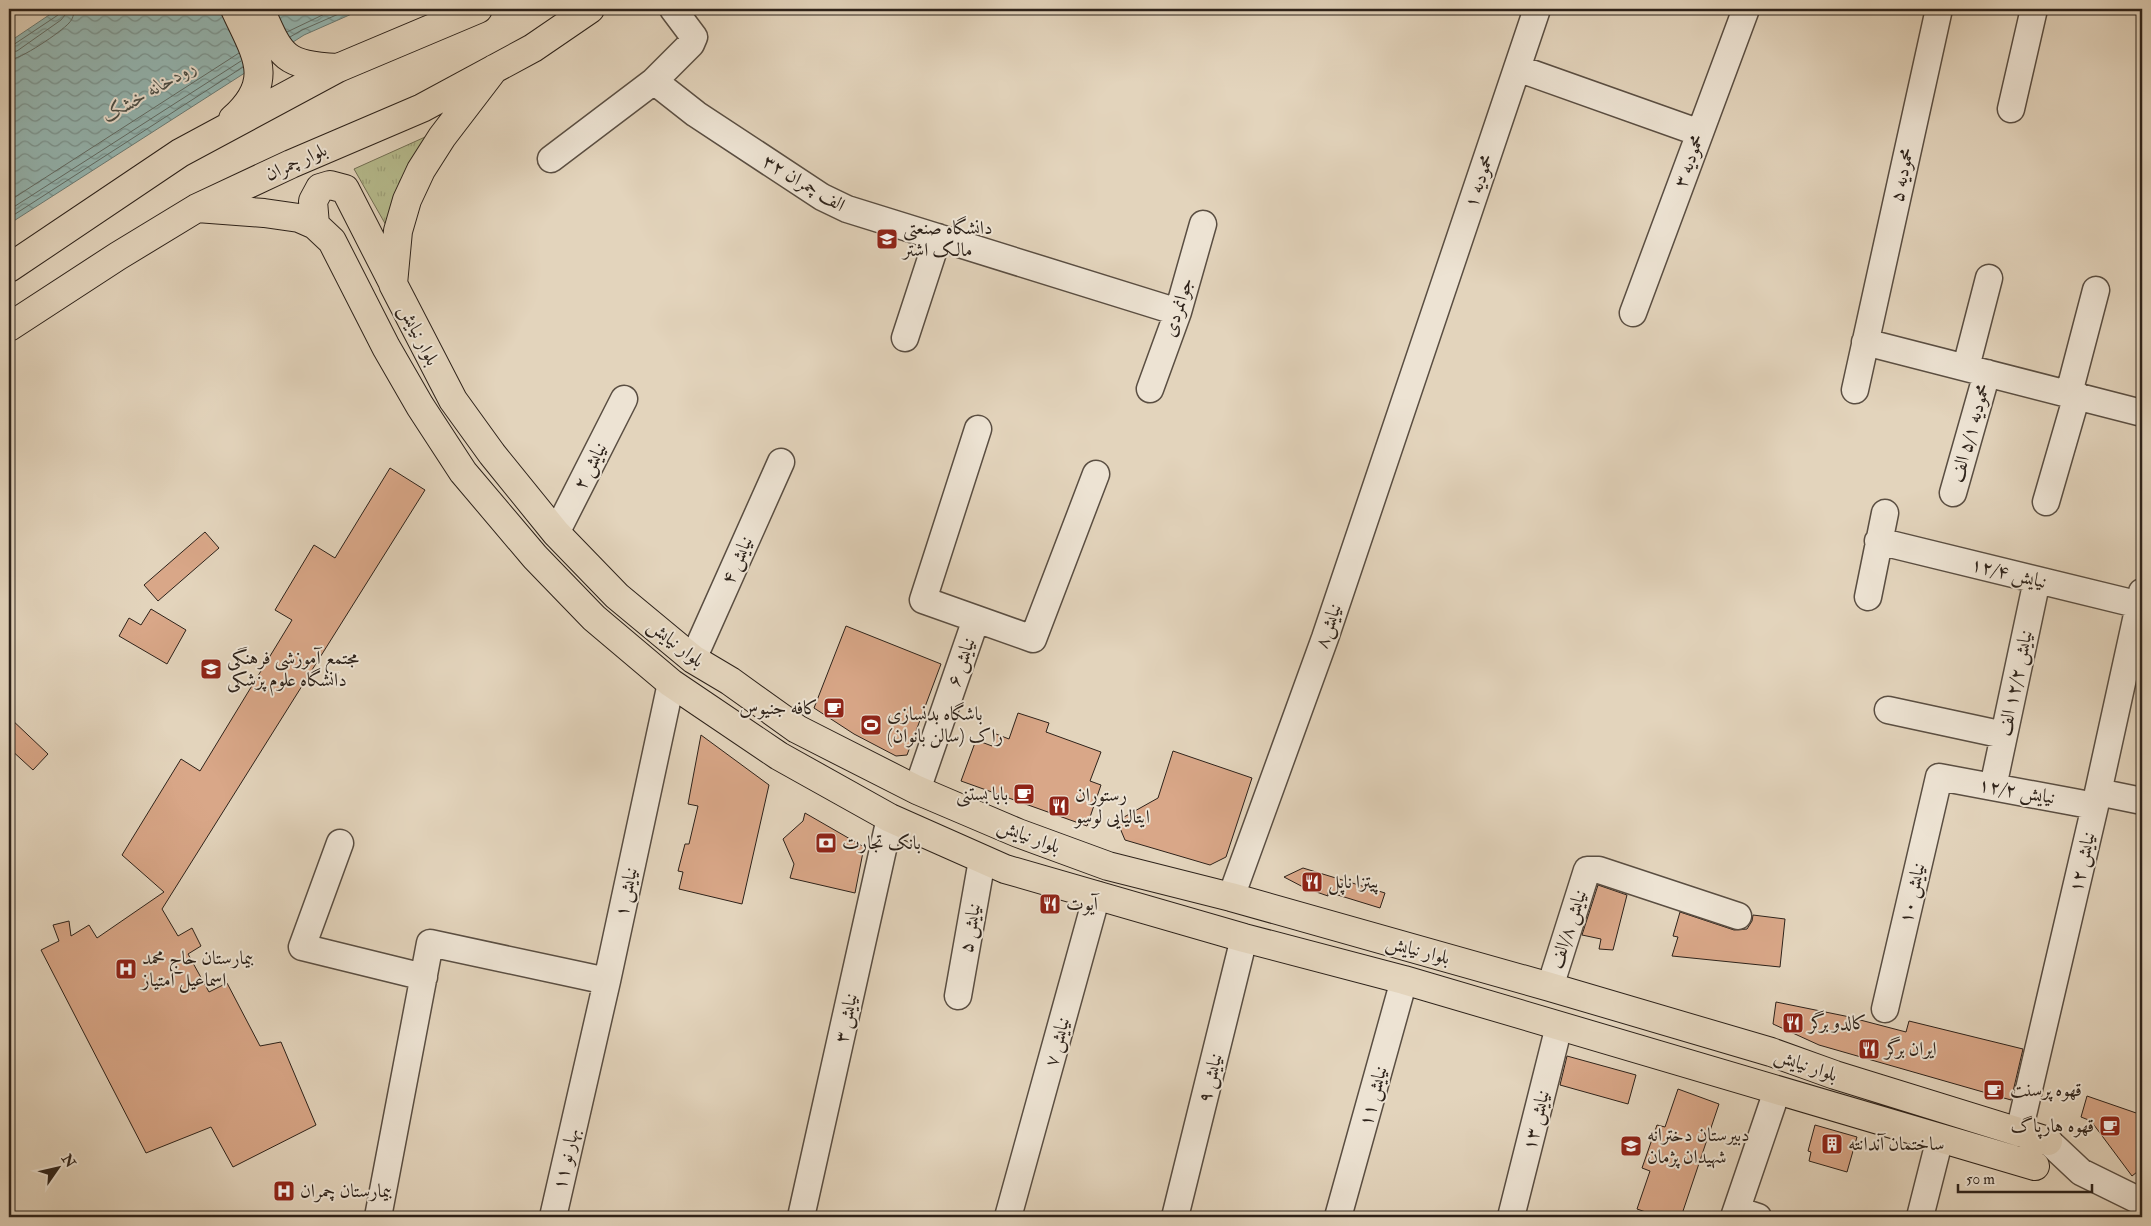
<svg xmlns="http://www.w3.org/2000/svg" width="2151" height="1226" viewBox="0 0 2151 1226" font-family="'IM FELL Double Pica',Amiri,serif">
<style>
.grass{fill:url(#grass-tufts);stroke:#726f54}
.water{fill:url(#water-waves);stroke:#6b7c76}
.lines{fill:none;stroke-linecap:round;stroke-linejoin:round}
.shore{stroke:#616d67;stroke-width:1}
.building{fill:#d9a788;stroke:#2d221a}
.minor-casing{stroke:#5a4e42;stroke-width:29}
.major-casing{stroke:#2d221a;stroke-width:30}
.minor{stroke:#ede3d3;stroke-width:26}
.major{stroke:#e3d4bc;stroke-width:28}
.labels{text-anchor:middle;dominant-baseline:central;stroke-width:4;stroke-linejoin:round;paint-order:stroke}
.street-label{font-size:19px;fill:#2d221a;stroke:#ede3d3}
.poi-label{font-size:19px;fill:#2d221a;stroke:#ede3d3;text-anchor:start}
.water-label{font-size:20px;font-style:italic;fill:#4c4f48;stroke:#ede3d3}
</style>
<defs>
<pattern id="grass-tufts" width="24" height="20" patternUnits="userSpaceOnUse" patternTransform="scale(1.25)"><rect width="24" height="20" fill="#b6bc8e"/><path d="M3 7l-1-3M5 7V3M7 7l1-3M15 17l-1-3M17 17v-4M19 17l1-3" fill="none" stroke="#9da17a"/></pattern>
<pattern id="water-waves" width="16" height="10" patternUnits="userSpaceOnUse" patternTransform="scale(1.25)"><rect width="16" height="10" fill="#95b8b4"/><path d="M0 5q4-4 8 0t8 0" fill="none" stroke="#7a9592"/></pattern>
</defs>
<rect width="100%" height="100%" fill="#e3d4bc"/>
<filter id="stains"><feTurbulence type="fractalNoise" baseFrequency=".004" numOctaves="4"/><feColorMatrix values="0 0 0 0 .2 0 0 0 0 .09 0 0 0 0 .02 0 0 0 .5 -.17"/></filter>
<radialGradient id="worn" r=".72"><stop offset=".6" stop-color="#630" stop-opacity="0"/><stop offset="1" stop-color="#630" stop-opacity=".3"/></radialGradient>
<path class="grass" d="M434 133 391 234 354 169Z"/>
<path class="water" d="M58 9H363L304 35 9 224V42Z"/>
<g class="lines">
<path class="shore" d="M287 32 335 9
M290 37 302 30 350 9
M9 46 13 45 58 15 60 9
M9 52 17 51 61 20 65 15 66 9
M9 60C20 60 61 32 69 23 73 19 74 14 74 9
M9 201 239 53
M9 210 241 61
M9 218 243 67"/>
</g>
<path class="building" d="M390 468 425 490 162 909 178 936 192 928 201 946 188 954 209 992 227 983 260 1046 281 1042 316 1125 233 1167 211 1127 146 1153 41 950 59 941 53 925 69 921 71 936 89 925 97 938 164 892 122 855 181 759 200 771 292 620 275 610 314 545 335 558Z
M205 532 219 548 158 601 144 585Z
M151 609 186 630 167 664 119 636 129 618 141 625Z
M846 626 941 664 907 755 896 756 854 734 814 708Z
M1018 713 1049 723 1046 732 1101 752 1090 781 1101 785 1087 826 961 781 976 740 992 746 996 734 1009 739Z
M9 717 48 754 33 770 9 748Z
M701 735 769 785 742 904 679 889 683 872 678 871 685 844H689L698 806 688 804Z
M1173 751 1252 778 1226 857 1210 865 1125 840 1117 821 1158 798Z
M805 813 864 847 855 893 790 878 794 864 783 839 803 821Z
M1303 868 1385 893 1380 908 1328 892V896L1305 888 1284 877Z
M1598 885 1627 895 1613 950 1599 949 1601 939 1582 935Z
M1680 912 1734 930 1747 929 1752 921 1753 915 1785 919 1780 967 1672 956 1678 937 1673 936Z
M1776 1002 1845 1016 1906 1032 1909 1021 2023 1049 2011 1100 1819 1045 1773 1024Z
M1567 1056 1636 1075 1628 1104 1560 1085Z
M1678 1089 1719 1104 1681 1217H1660L1637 1209 1650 1171 1642 1168 1657 1125 1665 1127Z
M2087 1096 2142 1115V1168L2132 1176 2091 1121 2081 1117Z
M1815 1125 1857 1137 1847 1172 1809 1161 1811 1152 1808 1151Z"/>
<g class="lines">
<g class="minor-casing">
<path id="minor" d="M673 9 694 37 691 44 654 81 696 114 822 197 847 209 1178 312
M1517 68 1700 133
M2011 109 2034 9
M551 159 654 81
M1633 313 1746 9
M905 338 938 237
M1865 342 2142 413
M1966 367 1989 278
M1150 389 1178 312 1203 224
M1855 390 1939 9
M2069 393 2096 290
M978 429 923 600 1033 639 1096 474
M1953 493 1987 373
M2046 502 2077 395
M556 533 624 399
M1878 541 2140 605
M1868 597 1885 513
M693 659 781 462
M1888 710 2004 735
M1993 787 2037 580
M917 790 976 619
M2098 792 2142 801
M340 843 302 947 424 977
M1231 897 1325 638 1537 9
M1550 987 1587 870H1599L1738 916
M958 996 982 860
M1885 1009 1939 777 2095 806
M2019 1132 2095 806 2142 592
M2048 1141 2081 1172 2142 1202
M1737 1210 1758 1217
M378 1217 430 943 607 981
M553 1217 607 981 671 683
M801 1217 890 818
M1008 1217 1097 895
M1175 1217 1244 938
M1338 1217 1404 980
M1511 1217 1559 1026
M1734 1217 1777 1091
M1920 1217 1940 1138"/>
</g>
<g class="major-casing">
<path id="major" d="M260 9C281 57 283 65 338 68
M494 69 442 137 421 170 407 200 398 231 393 284 453 400 492 454 556 533 617 596 693 659 730 681 797 729 917 790 1018 833 1108 866 1231 897 1550 987 1771 1052 1835 1075 2048 1141
M233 119C277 80 255 53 235 9
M197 208 264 213 299 218 315 225 332 241 386 347 420 406 463 472 535 557 594 618 671 683 779 756 890 818 1005 869 1244 938 1404 980 2035 1166
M315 225 313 201 320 188 330 185 345 189 393 283
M9 268 180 153 338 68 478 9
M9 327 118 256 197 208 291 164 422 108 533 48 590 9"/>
</g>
<use href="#minor" class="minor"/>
<use href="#major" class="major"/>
</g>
<defs>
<g id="university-square" transform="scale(1.125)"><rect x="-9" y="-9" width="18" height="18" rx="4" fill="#8f2418" stroke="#ede3d3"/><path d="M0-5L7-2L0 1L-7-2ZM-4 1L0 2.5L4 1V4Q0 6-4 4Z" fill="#fff"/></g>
<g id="school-square" transform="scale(1.125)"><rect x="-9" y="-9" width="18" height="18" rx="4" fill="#8f2418" stroke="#ede3d3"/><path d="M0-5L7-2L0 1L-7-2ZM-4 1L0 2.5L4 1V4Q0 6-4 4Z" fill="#fff"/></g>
<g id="cafe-square" transform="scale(1.125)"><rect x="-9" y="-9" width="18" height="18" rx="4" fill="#8f2418" stroke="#ede3d3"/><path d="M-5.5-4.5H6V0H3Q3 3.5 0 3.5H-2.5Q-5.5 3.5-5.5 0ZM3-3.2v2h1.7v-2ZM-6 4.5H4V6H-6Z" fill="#fff"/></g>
<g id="stadium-square" transform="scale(1.125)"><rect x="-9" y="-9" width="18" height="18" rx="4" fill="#8f2418" stroke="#ede3d3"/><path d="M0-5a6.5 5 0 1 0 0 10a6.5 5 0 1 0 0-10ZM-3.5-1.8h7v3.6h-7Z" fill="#fff"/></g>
<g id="restaurant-square" transform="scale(1.125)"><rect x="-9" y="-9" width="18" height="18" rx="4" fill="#8f2418" stroke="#ede3d3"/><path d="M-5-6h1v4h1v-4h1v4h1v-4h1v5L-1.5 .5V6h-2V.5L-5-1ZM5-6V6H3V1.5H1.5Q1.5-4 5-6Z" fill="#fff"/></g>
<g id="bank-square" transform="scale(1.125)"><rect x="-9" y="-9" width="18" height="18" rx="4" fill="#8f2418" stroke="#ede3d3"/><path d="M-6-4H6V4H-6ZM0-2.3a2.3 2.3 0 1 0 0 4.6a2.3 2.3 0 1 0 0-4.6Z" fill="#fff"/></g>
<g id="hospital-square" transform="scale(1.125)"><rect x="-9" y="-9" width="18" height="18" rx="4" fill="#8f2418" stroke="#ede3d3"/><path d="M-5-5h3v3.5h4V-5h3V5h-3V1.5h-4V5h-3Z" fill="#fff"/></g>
<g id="building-square" transform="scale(1.125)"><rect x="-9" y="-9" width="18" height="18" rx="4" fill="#8f2418" stroke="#ede3d3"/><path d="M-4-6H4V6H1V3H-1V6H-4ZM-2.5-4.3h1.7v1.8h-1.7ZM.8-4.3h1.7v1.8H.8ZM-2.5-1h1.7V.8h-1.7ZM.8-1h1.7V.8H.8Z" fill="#fff"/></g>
</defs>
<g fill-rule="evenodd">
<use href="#university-square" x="887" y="239"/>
<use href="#school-square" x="211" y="669"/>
<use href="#cafe-square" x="834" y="708"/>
<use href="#stadium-square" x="871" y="725"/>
<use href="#cafe-square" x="1024" y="794"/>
<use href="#restaurant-square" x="1059" y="806"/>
<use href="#bank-square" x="826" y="843"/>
<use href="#restaurant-square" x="1312" y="882"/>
<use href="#restaurant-square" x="1050" y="904"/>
<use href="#hospital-square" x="126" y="969"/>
<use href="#restaurant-square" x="1793" y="1023"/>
<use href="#restaurant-square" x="1869" y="1049"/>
<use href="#cafe-square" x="1994" y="1090"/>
<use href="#cafe-square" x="2110" y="1126"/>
<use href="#building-square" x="1832" y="1144"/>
<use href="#school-square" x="1631" y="1146"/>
<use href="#hospital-square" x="284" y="1191"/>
</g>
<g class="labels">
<g class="street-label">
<text transform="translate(1689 161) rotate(-70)">۳ محمودیه</text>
<text transform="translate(296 162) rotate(-24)">بلوار چمران</text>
<text transform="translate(1902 175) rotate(-78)">۵ محمودیه</text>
<text transform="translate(1479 181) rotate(-71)">۱ محمودیه</text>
<text transform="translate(804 183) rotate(31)">۳۲ الف چمران</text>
<text transform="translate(1178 307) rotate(-72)">جوانمردی</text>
<text transform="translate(419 335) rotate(63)">بلوار نیایش</text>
<text transform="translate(1970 433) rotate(-74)">محمودیه ۵/۱ الف</text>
<text transform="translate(590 466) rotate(-63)">نیایش ۲</text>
<text transform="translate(737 560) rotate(-66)">نیایش ۴</text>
<text transform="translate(2009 573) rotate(14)">۱۲/۴ نیایش</text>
<text transform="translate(1328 626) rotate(-71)">نیایش۸</text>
<text transform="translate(676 643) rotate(38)">بلوار نیایش</text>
<text transform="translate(961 662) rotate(-71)">نیایش ۶</text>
<text transform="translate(2015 683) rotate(-78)">نیایش ۱۲/۲ الف</text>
<text transform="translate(2017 791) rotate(10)">۱۲/۲ نیایش</text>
<text transform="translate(1029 836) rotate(21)">بلوار نیایش</text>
<text transform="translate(2082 862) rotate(-77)">نیایش ۱۲</text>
<text transform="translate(626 892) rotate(-78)">نیایش ۱</text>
<text transform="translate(1912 893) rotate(-77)">نیایش ۱۰</text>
<text transform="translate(970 928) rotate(-80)">نیایش ۵</text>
<text transform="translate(1568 929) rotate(-72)">نیایش ۸/الف</text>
<text transform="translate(1418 950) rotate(15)">بلوار نیایش</text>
<text transform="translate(846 1018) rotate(-78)">نیایش ۳</text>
<text transform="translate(1057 1042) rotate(-75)">نیایش ۷</text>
<text transform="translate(1806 1065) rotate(19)">بلوار نیایش</text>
<text transform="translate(1210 1078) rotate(-76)">نیایش ۹</text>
<text transform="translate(1373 1096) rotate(-75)">نیایش ۱۱</text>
<text transform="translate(1536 1120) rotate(-76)">نیایش ۱۳</text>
<text transform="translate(566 1159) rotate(-77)">۱۱ بهار نو</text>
</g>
<g class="poi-label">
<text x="903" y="228">دانشگاه صنعتی<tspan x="903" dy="22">مالک اشتر</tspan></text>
<text x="227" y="658">مجتمع آموزشی فرهنگی<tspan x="227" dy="22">دانشگاه علوم پزشکی</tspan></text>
<text x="818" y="708" text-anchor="end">کافه جنیوس</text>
<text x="887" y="714">باشگاه بدنسازی<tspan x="887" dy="22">راک (سالن بانوان)</tspan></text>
<text x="1008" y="794" text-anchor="end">بابا بستنی</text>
<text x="1075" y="795">رستوران<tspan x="1075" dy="22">ایتالیایی لوسو</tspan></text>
<text x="842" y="843">بانک تجارت</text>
<text x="1328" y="882">پیتزا ناپل</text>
<text x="1066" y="904">آیوت</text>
<text x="142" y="958">بیمارستان حاج محمد<tspan x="142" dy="22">اسماعیل امتیاز</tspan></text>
<text x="1809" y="1023">کالدو برگر</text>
<text x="1885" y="1049">ایران برگر</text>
<text x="2010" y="1090">قهوه پرسنت</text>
<text x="2094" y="1126" text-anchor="end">قهوه هارپاگ</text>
<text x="1647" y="1135">دبیرستان دخترانه<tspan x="1647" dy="22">شهیدان پژمان</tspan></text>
<text x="1848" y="1144">ساختمان آندانته</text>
<text x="300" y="1191">بیمارستان چمران</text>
</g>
<g class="water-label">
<text transform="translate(149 91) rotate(-30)">رودخانه خشک</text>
</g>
</g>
<rect width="2151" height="1226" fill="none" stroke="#e3d4bc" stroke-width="30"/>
<rect x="10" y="10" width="2131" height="1206" fill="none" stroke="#2d221a" stroke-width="2.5"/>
<rect x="15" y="15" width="2121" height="1196" fill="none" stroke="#2d221a"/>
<g transform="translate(58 1168) rotate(56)" stroke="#ede3d3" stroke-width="4" paint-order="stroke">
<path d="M0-4L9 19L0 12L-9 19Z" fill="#2d221a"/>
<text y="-8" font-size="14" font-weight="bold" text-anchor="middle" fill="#2d221a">N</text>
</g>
<path d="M1958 1184v8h134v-8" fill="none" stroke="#2d221a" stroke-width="2.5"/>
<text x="1966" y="1184" font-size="15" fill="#2d221a" stroke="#ede3d3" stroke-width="4" paint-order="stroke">50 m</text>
<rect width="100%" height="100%" filter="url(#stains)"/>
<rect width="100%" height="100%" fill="url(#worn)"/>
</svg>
